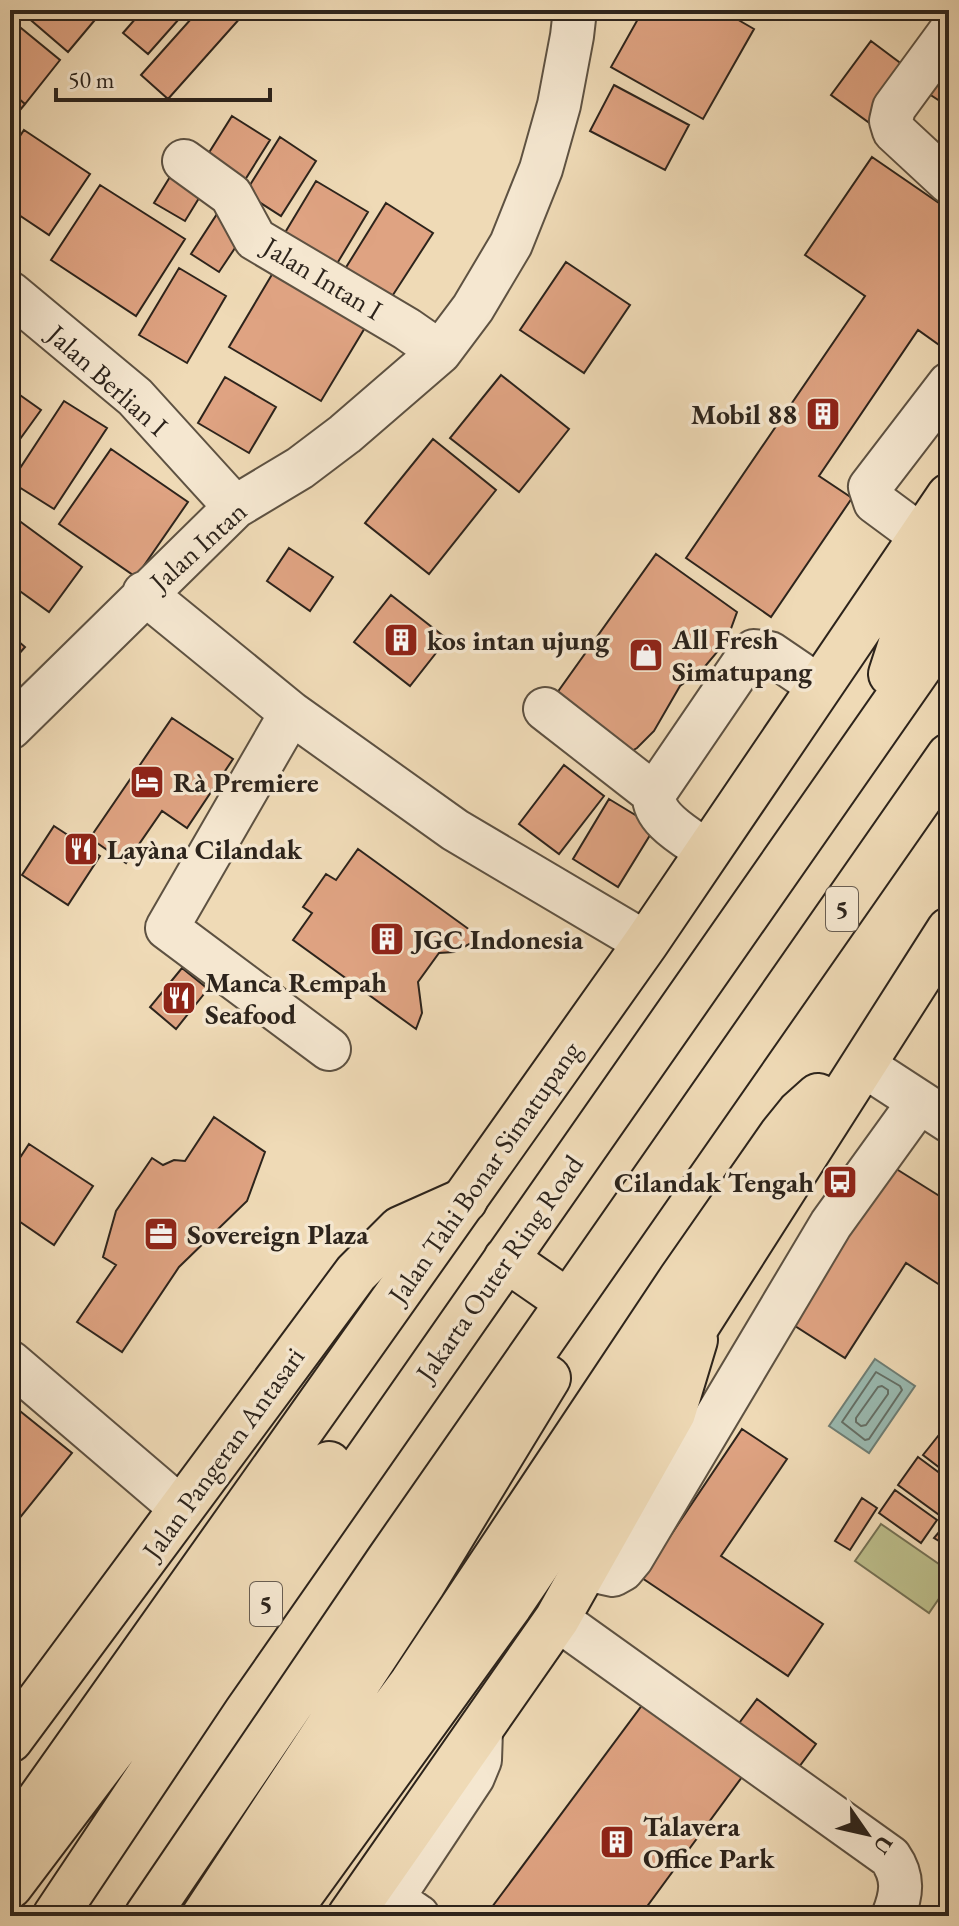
<svg xmlns="http://www.w3.org/2000/svg" width="959" height="1926" viewBox="0 0 959 1926" font-family="'EB Garamond',serif">
<style>
.green{fill:#bcbe8b;stroke:#747154;stroke-width:2}
.water{fill:#9abab1;stroke:#6e7e75;stroke-width:2}
.lines{fill:none;stroke-linecap:round;stroke-linejoin:round}
.shore{stroke:#646f66;stroke-width:2}
.building{fill:#dfa382;stroke:#2d241c;stroke-width:2}
.minor-casing{stroke:#5e5242;stroke-width:46}
.major-casing{stroke:#2d241c;stroke-width:48}
.highway-casing{stroke:#2d241c;stroke-width:48}
.minor{stroke:#f5e7d0;stroke-width:42}
.major{stroke:#efdab6;stroke-width:44}
.highway{stroke:#efdab6;stroke-width:44}
.labels{text-anchor:middle;dominant-baseline:central;stroke-width:7;stroke-linejoin:round;paint-order:stroke}
.shield{fill:#f5e7d0;stroke:#695e52;stroke-width:2}
.shield-label{font-size:26px;font-weight:bold;fill:#2d241c}
.street-label{font-size:28px;fill:#2d241c;stroke:#f5e7d0}
.poi-label{font-size:28px;font-weight:bold;fill:#2d241c;stroke:#f5e7d0;text-anchor:start}
</style>
<rect width="100%" height="100%" fill="#efdab6"/>
<filter id="stains"><feTurbulence type="fractalNoise" baseFrequency=".0025" numOctaves="4"/><feColorMatrix values="0 0 0 0 .2 0 0 0 0 .09 0 0 0 0 .02 0 0 0 .5 -.17"/></filter>
<radialGradient id="worn" r=".72"><stop offset=".6" stop-color="#630" stop-opacity="0"/><stop offset="1" stop-color="#630" stop-opacity=".3"/></radialGradient>
<path class="green" d="M881 1524 949 1571V1584L929 1613 855 1561Z"/>
<path class="water" d="M875 1359 915 1386 869 1453 829 1426Z"/>
<g class="lines">
<path class="shore" d="M876 1372 900 1386 902 1390 869 1439 865 1440 842 1422Z
M882 1386 888 1390V1394L866 1425 861 1426 856 1422V1418L878 1387Z"/>
</g>
<path class="building" d="M19 10H82L94 21 68 52Z
M143 10H187L148 54 123 33Z
M199 10H236L242 16 168 99 141 75Z
M643 10H721L754 29 703 119 611 67Z
M10 19 60 60 25 104 10 91Z
M871 41 915 74 875 127 831 95Z
M949 58V107L926 92Z
M614 85 689 125 665 170 590 131Z
M10 91 25 104 10 122Z
M232 116 270 140 243 183 205 159Z
M24 130 90 174 49 235 10 209V151Z
M280 137 316 161 281 216 245 193Z
M872 157 949 210V352L918 330 819 476 852 498 771 617 686 558 865 296 805 255Z
M176 167 207 185 185 221 154 203Z
M316 181 368 212 335 267 283 236Z
M100 185 185 239 136 316 51 260Z
M386 203 433 233 391 298 345 269Z
M217 214 245 233 219 272 191 254Z
M566 262 630 305 584 373 520 330Z
M277 266 369 321 321 401 229 347Z
M179 268 226 296 187 363 139 335Z
M501 375 569 429 519 492 450 438Z
M225 377 276 407 249 453 198 423Z
M10 388 41 410 10 453Z
M64 401 107 428 54 509 11 482Z
M433 439 496 490 429 574 365 523Z
M111 449 188 502 136 577 59 524Z
M10 514 82 567 49 612 10 584Z
M289 548 333 577 310 611 267 581Z
M656 554 737 612 729 634 718 651 702 670 680 686 654 731 637 748 619 758 547 707Z
M391 595 447 639 410 686 354 642Z
M10 634 25 647 10 664Z
M172 718 233 759 187 828 162 811 126 863 90 838Z
M564 765 604 796 559 854 519 824Z
M609 799 655 827 618 887 573 859Z
M54 826 100 856 68 905 22 875Z
M358 849 481 938 454 952 439 953 418 982 422 1013 416 1029 293 940 312 913 303 907 326 874 336 880Z
M182 968 208 989 176 1029 150 1007Z
M214 1117 265 1152 247 1201 179 1267 122 1352 77 1322 116 1265 103 1257 116 1211 152 1158 163 1165 174 1160 185 1161Z
M29 1144 93 1186 54 1245 10 1215V1173Z
M882 1160 949 1202V1291L906 1263 845 1358 781 1317Z
M10 1403 72 1453 10 1530Z
M742 1429 787 1459 721 1556 823 1624 788 1676 642 1578Z
M942 1431 949 1436V1475L923 1455Z
M918 1457 949 1480V1507L942 1517 898 1485Z
M895 1490 937 1520 921 1543 879 1513Z
M862 1498 877 1508 850 1550 835 1541Z
M949 1520V1547L934 1538Z
M757 1699 816 1744 796 1771 737 1726Z
M643 1704 742 1777 640 1916H504L492 1907Z"/>
<g class="lines">
<g class="minor-casing">
<path id="minor" d="M949 33 894 108 891 121 894 131 949 182
M184 161 231 195 255 239 407 329 440 352
M10 293 135 397 235 507
M921 536 875 502 870 487 949 384
M144 593 291 713 455 830 646 943
M545 709 654 794
M291 713 167 928 329 1049
M10 728 235 507 300 468 345 434 440 352 473 308 511 244 541 169 559 105 572 36 575 10
M708 852C689 838 652 820 654 794L744 662 754 651 770 653 820 687
M863 1065 949 1121
M10 1362 182 1509
M585 1569 613 1575 622 1570 632 1558 831 1224 919 1102
M557 1619 890 1857C904 1877 902 1894 893 1916
M418 1916C406 1908 399 1904 398 1890L473 1777 480 1760 481 1731"/>
</g>
<g class="major-casing">
<path id="major" d="M10 1740 356 1273 400 1229 465 1200
M350 1916 557 1619 673 1413 695 1340"/>
</g>
<g class="highway-casing">
<path id="highway" d="M891 674 902 640 949 565
M506 1259 568 1302
M10 1841 646 943 949 496
M10 1886 329 1464
M55 1916 208 1687 949 625
M147 1916 388 1561 949 756
M204 1916 422 1585 548 1378
M239 1916 412 1683 681 1279 782 1134 799 1113 818 1096
M285 1916 510 1605 659 1385 949 930"/>
</g>
<use href="#minor" class="minor"/>
<use href="#major" class="major"/>
<use href="#highway" class="highway"/>
</g>
<defs>
<g id="building-square" transform="scale(1.8)"><rect x="-9" y="-9" width="18" height="18" rx="4" fill="#8f2418" stroke="#f5e7d0"/><path d="M-4-6H4V6H1V3H-1V6H-4ZM-2.5-4.3h1.7v1.8h-1.7ZM.8-4.3h1.7v1.8H.8ZM-2.5-1h1.7V.8h-1.7ZM.8-1h1.7V.8H.8Z" fill="#fff"/></g>
<g id="shop-square" transform="scale(1.8)"><rect x="-9" y="-9" width="18" height="18" rx="4" fill="#8f2418" stroke="#f5e7d0"/><path d="M-5-2.5h2.3a2.7 3.5 0 0 1 5.4 0H5L5.5 6h-11ZM-1.5-2.5h3a1.5 2.3 0 0 0-3 0Z" fill="#fff"/></g>
<g id="hotel-square" transform="scale(1.8)"><rect x="-9" y="-9" width="18" height="18" rx="4" fill="#8f2418" stroke="#f5e7d0"/><path d="M-6-4.5h1.5V1H6V5H4.5V3h-9V5H-6ZM-4 0a1.8 1.8 0 1 1 3.6 0ZM.5 0V-2.5h3Q6-2.5 6 0Z" fill="#fff"/></g>
<g id="restaurant-square" transform="scale(1.8)"><rect x="-9" y="-9" width="18" height="18" rx="4" fill="#8f2418" stroke="#f5e7d0"/><path d="M-5-6h1v4h1v-4h1v4h1v-4h1v5L-1.5 .5V6h-2V.5L-5-1ZM5-6V6H3V1.5H1.5Q1.5-4 5-6Z" fill="#fff"/></g>
<g id="bus-square" transform="scale(1.8)"><rect x="-9" y="-9" width="18" height="18" rx="4" fill="#8f2418" stroke="#f5e7d0"/><path d="M-5-6H5V4H4V6H2V4H-2V6H-4V4H-5ZM-3.5-4V0h7V-4ZM-3.5 1.2v1.5H-2V1.2ZM2 1.2v1.5H3.5V1.2Z" fill="#fff"/></g>
<g id="office-square" transform="scale(1.8)"><rect x="-9" y="-9" width="18" height="18" rx="4" fill="#8f2418" stroke="#f5e7d0"/><path d="M-6-3h4V-5.5h4V-3h4V5H-6ZM-1-4.5V-3h2v-1.5ZM-6 0V1H6V0Z" fill="#fff"/></g>
</defs>
<g fill-rule="evenodd">
<use href="#building-square" x="823" y="414"/>
<use href="#building-square" x="401" y="640"/>
<use href="#shop-square" x="646" y="655"/>
<use href="#hotel-square" x="147" y="782"/>
<use href="#restaurant-square" x="81" y="849"/>
<use href="#building-square" x="387" y="939"/>
<use href="#restaurant-square" x="179" y="998"/>
<use href="#bus-square" x="840" y="1182"/>
<use href="#office-square" x="161" y="1234"/>
<use href="#building-square" x="617" y="1842"/>
</g>
<g class="labels">
<g class="shield">
<rect x="826" y="887" width="32" height="44" rx="6"/>
<rect x="250" y="1582" width="32" height="44" rx="6"/>
</g>
<g class="shield-label">
<text x="842" y="909">5</text>
<text x="266" y="1604">5</text>
</g>
<g class="street-label">
<text transform="translate(323 278) rotate(31)">Jalan Intan I</text>
<text transform="translate(108 380) rotate(42)">Jalan Berlian I</text>
<text transform="translate(198 546) rotate(-42)">Jalan Intan</text>
<text transform="translate(484 1172) rotate(-55)">Jalan Tahi Bonar Simatupang</text>
<text transform="translate(499 1268) rotate(-55)">Jakarta Outer Ring Road</text>
<text transform="translate(223 1453) rotate(-54)">Jalan Pangeran Antasari</text>
</g>
<g class="poi-label">
<text x="797" y="414" text-anchor="end">Mobil 88</text>
<text x="672" y="639">All Fresh<tspan x="672" dy="32">Simatupang</tspan></text>
<text x="427" y="640">kos intan ujung</text>
<text x="173" y="782">Rà Premiere</text>
<text x="107" y="849">Layàna Cilandak</text>
<text x="413" y="939">JGC Indonesia</text>
<text x="205" y="982">Manca Rempah<tspan x="205" dy="32">Seafood</tspan></text>
<text x="814" y="1182" text-anchor="end">Cilandak Tengah</text>
<text x="187" y="1234">Sovereign Plaza</text>
<text x="643" y="1826">Talavera<tspan x="643" dy="32">Office Park</tspan></text>
</g>
</g>
<rect width="959" height="1926" fill="none" stroke="#efdab6" stroke-width="40"/>
<rect x="12" y="12" width="935" height="1902" fill="none" stroke="#2d241c" stroke-width="4"/>
<rect x="20" y="20" width="919" height="1886" fill="none" stroke="#2d241c" stroke-width="2"/>
<g transform="translate(867 1834) rotate(124)" stroke="#f5e7d0" stroke-width="6" paint-order="stroke">
<path d="M0-6L14 30L0 20L-14 30Z" fill="#2d241c"/>
<text y="-12" font-size="22" font-weight="bold" text-anchor="middle" fill="#2d241c">U</text>
</g>
<path d="M56 88v12h214v-12" fill="none" stroke="#2d241c" stroke-width="4"/>
<text x="68" y="88" font-size="24" fill="#2d241c" stroke="#f5e7d0" stroke-width="6" paint-order="stroke">50 m</text>
<rect width="100%" height="100%" filter="url(#stains)"/>
<rect width="100%" height="100%" fill="url(#worn)"/>
</svg>
